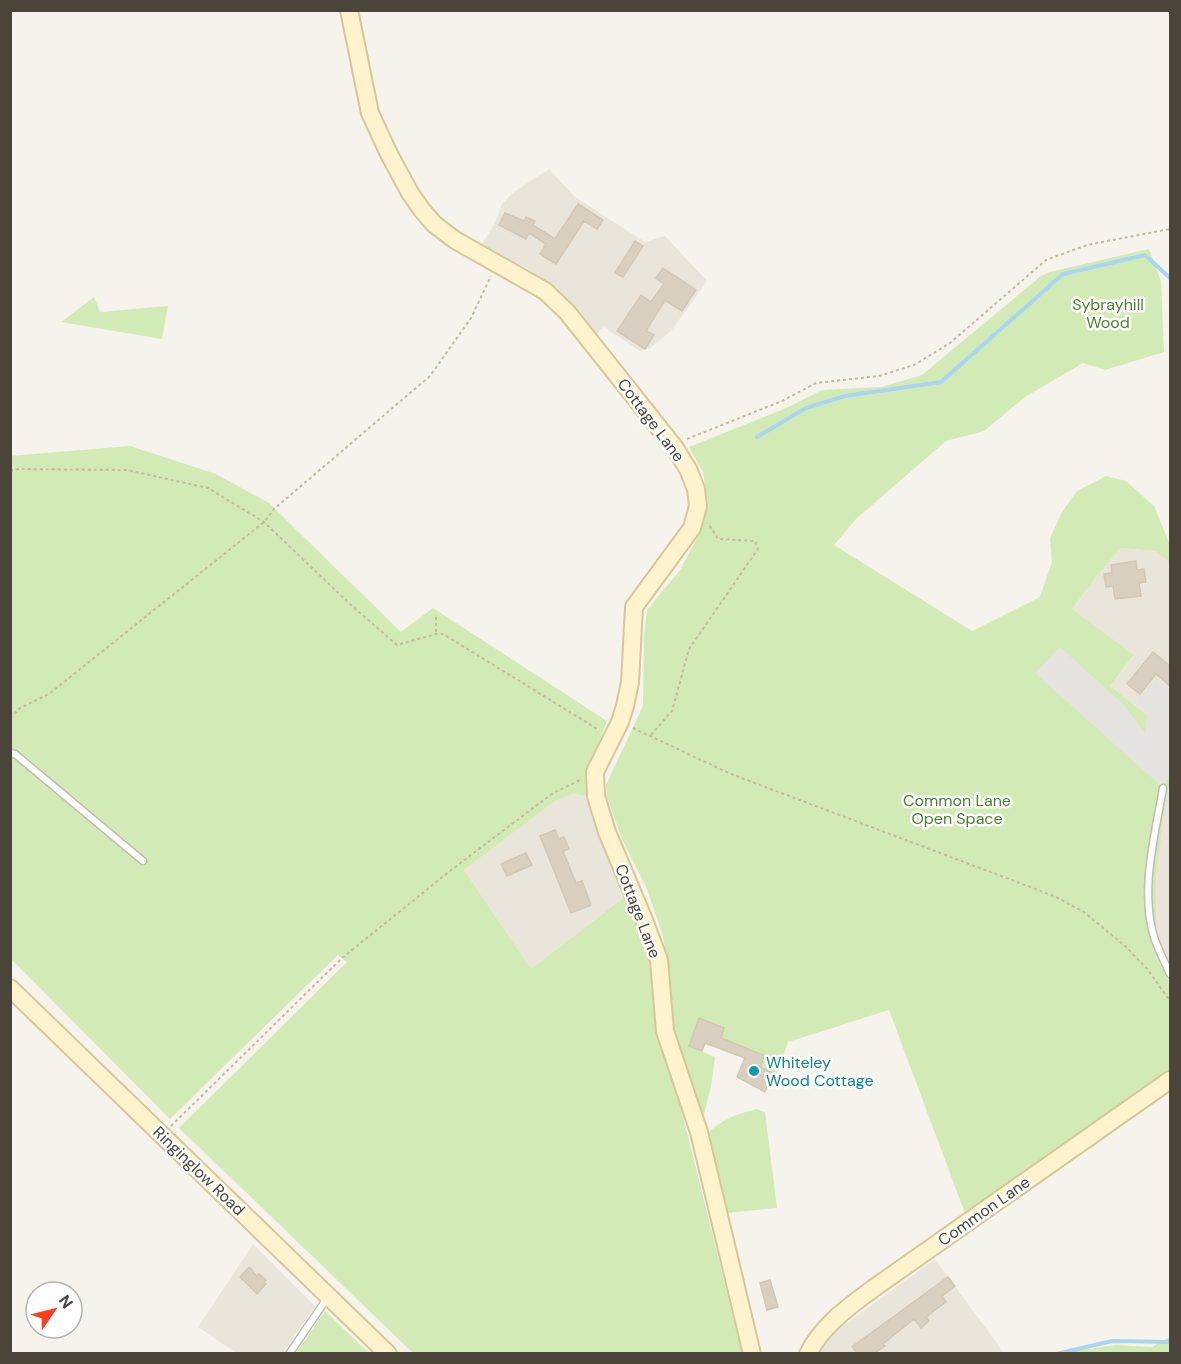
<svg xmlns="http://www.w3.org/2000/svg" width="1181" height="1364" viewBox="0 0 1181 1364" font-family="'DM Sans',sans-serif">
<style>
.residential{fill:#eae5da}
.green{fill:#d2eab5}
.parking{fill:#e5e3e0}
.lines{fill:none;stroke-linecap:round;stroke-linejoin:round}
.stream{stroke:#a9d4f2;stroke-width:4}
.building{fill:#d8cfc1;stroke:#d3c7b4;stroke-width:1.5}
.lane-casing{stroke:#c2bbae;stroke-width:9}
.secondary-casing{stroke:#d6c79b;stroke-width:20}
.path{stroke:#c4b79f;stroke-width:2;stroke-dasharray:3 3;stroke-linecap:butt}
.lane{stroke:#fff;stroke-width:6}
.secondary{stroke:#fff3cd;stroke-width:16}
.culture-dot{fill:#0f9aa8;stroke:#fff;stroke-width:2}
.labels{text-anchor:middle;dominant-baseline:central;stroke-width:5;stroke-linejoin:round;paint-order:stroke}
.park-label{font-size:16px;fill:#4a7f2a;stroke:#fff}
.street-label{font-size:16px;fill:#4b4439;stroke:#fff}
.culture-label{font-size:16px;fill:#0d838f;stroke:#fff;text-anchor:start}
</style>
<rect width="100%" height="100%" fill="#f6f3ec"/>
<path class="residential" d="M549 169 575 197 645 242 665 236 707 281 671 331 650 348 640 351 604 327 597 334 558 292 527 268 480 247 494 225 502 204 514 192Z
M1121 548 1155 551 1170 563V733L1110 686 1134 656 1072 609 1098 574Z
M1170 784V983L1156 956V879L1167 791Z
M572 794 589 796 627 895 531 969 464 870 555 801Z
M253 1244 315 1306 283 1353H236L198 1327Z
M935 1259 1004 1353 817 1354 836 1331Z"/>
<path class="green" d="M1149 249 1161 281 1164 352 1105 370 1083 363 1025 397 984 431 946 441 856 519 834 545 972 631 1040 597 1052 562 1050 538 1062 512 1077 491 1106 476 1126 481 1154 506 1170 545V563L1155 551 1121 548 1098 574 1072 609 1134 655 1110 686 1170 733V784L1167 792 1156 879V956L1170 983V1075L966 1216 889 1010 788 1042 777 1074 755 1067 758 1061 762 1063 765 1056 721 1038 724 1028 699 1019 689 1046 715 1057 711 1087 702 1122 673 1038 671 986 663 936 647 889 622 839 607 797 606 785 643 706 644 636 647 610 680 570 699 535 708 502 703 472 689 447 784 409 822 390 881 387 922 375 1041 276 1050 272Z
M94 297 100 312 168 306 162 339 61 322Z
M130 446 216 474 269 503 401 632 433 608 607 721 585 779 589 796 572 794 555 801 464 870 531 969 627 895 651 959 654 1005 659 1036 682 1112 742 1353H413L179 1128 347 962 338 955 170 1119 11 959 10 456Z
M757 1109 765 1112 777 1208 725 1213 706 1137C712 1123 742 1112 757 1109Z
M325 1311 369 1353H296Z
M1170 1337V1353H1061L1116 1345 1152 1347Z"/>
<path class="parking" d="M1060 647 1124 705 1145 733 1147 715 1137 701 1156 680 1170 691V720L1167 725 1170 729V775L1163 788 1035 673Z"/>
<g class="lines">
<path class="stream" d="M757 437 806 408 845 396 941 382 1063 274 1145 255 1170 278
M1056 1354 1112 1341 1170 1342"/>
</g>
<path class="building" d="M578 204 603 220 597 229 584 221 556 264 540 254 546 244 529 233 526 239 499 225 505 213 524 221 526 217 535 221 533 225 555 239Z
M635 241 643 246 623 277 615 273Z
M663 268 696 290 682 311 665 300 646 331 654 335 645 349 617 331 641 295 651 302 664 284 656 278Z
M1136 561 1137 570 1144 569 1146 582 1139 583 1141 596 1115 599 1113 586 1106 587 1104 574 1112 573 1111 565Z
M1153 652 1170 666V686L1156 674 1140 694 1127 684Z
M555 830 559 839 564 837 569 849 563 851 576 883 582 881 591 905 571 913 540 836Z
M526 853 532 865 507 876 501 864Z
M699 1018 724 1028 721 1038 765 1056 760 1067 773 1073 765 1092 737 1077 745 1058 705 1043 702 1051 689 1046Z
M249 1267 257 1276 259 1274 266 1280 264 1283 266 1284 257 1294 240 1277Z
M948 1277 955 1286 942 1296 946 1302 926 1317 929 1321 921 1328 914 1319 883 1344 885 1346 875 1353H857L852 1347Z
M770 1280 778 1307 767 1310 760 1283Z"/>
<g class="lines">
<g class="lane-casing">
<path id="lane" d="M10 753 15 754 143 861
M1163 788C1155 835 1139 893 1155 940 1159 951 1165 963 1170 974
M289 1354 328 1297"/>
</g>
<g class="secondary-casing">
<path id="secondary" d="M349 10 370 113 389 154 410 193 422 210 434 224 455 240 545 291 567 312 675 448 688 469 696 489 698 506 692 528 634 607 630 682 625 706 620 722 595 772 596 796 607 832 644 920 659 960 665 1031 699 1132 752 1354
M10 988 388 1354
M808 1354C822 1325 850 1306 874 1288L1170 1080"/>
</g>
<path class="path" d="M687 439 782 401 816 383 879 376 914 365 950 343 1046 260 1087 245 1170 229
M10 471 18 469 127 470 208 488 264 522 352 606 397 645 436 634H443L599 730
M436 617V634
M10 718 20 708 49 694 264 522 274 509 430 376 471 318 491 276
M633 728 731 774 1054 896 1084 912 1126 947 1148 970 1170 1001
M651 735 672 711 689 649 758 549 755 541 718 539 708 523
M171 1126 342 958 455 867 553 793 582 779"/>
<use href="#lane" class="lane"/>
<use href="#secondary" class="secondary"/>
</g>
<circle class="culture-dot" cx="754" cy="1071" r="6"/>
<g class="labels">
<g class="park-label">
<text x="1108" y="304">Sybrayhill<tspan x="1108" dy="18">Wood</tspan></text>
<text x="957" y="800">Common Lane<tspan x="957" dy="18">Open Space</tspan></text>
</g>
<g class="street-label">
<text transform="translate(651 420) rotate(53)">Cottage Lane</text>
<text transform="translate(638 911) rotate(69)">Cottage Lane</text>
<text transform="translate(199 1171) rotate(44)">Ringinglow Road</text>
<text transform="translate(984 1211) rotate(-35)">Common Lane</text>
</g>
<g class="culture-label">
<text x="766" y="1062">Whiteley<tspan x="766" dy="18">Wood Cottage</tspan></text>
</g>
</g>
<rect width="1181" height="1364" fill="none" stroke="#4b4439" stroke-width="24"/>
<g transform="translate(54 1310) rotate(55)"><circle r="28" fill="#ffffff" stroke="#b7b4b0" stroke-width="1.5"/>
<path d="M0-4.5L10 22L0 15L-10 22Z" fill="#fc3f1d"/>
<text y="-9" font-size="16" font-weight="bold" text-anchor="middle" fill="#4b4439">N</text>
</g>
</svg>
